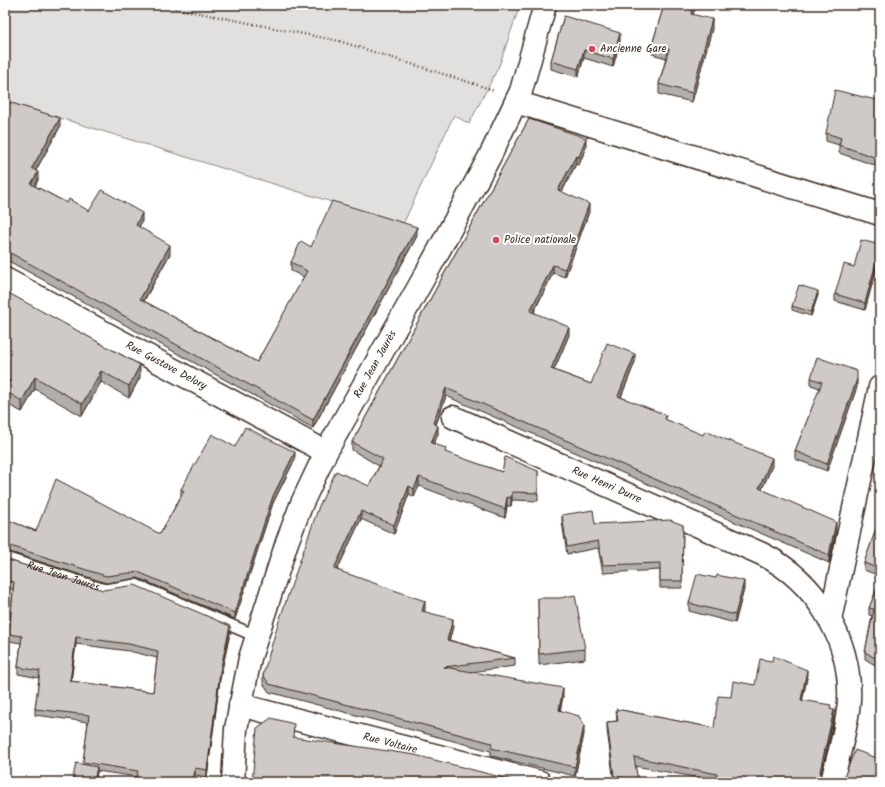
<svg xmlns="http://www.w3.org/2000/svg" width="885" height="787" viewBox="0 0 885 787" font-family="Kalam,sans-serif">
<style>
.green{fill:#e2e0de;stroke:#8e857e}
.lines{fill:none;stroke-linecap:round;stroke-linejoin:round}
.lane-casing{stroke:#3b2a1e;stroke-width:14}
.street-casing{stroke:#3b2a1e;stroke-width:25}
.secondary-casing{stroke:#3b2a1e;stroke-width:25}
.path{stroke:#3b2a1e;stroke-width:2.5;stroke-dasharray:1 3;stroke-linecap:butt}
.lane{stroke:#fff;stroke-width:11}
.street{stroke:#fff;stroke-width:22}
.secondary{stroke:#fff;stroke-width:22}
.wall{fill:#b2aeab;stroke:#3b2a1e;fill-rule:evenodd}
.shaded-wall{fill:#918d8b;stroke:#3b2a1e}
.building{fill:#cfcac7;stroke:#3b2a1e;fill-rule:evenodd}
.poi-dot{fill:#d1495b;stroke:#fff;stroke-width:1.5}
.labels{text-anchor:middle;dominant-baseline:central;stroke-width:4;stroke-linejoin:round;paint-order:stroke}
.poi-label{font-size:11px;fill:#3b2a1e;stroke:#fff;text-anchor:start}
.street-label{font-size:11px;fill:#3b2a1e;stroke:#fff}
</style>
<rect width="100%" height="100%" fill="#fff"/>
<filter id="ink" filterUnits="userSpaceOnUse"><feTurbulence type="fractalNoise" baseFrequency=".025" numOctaves="2"/><feDisplacementMap in="SourceGraphic" scale="8" xChannelSelector="R" yChannelSelector="G"/><feConvolveMatrix kernelMatrix="1 2 1 2 8 2 1 2 1" color-interpolation-filters="sRGB"/></filter>
<g filter="url(#ink)">
<path class="green" d="M5 5H520L499 66 469 124 454 115 403 224 5 101Z"/>
<g class="lines">
<g class="lane-casing">
<g id="lane">
<path id="s1" d="M5 558 105 590 136 585 256 636"/>
</g>
</g>
<g class="street-casing">
<g id="street">
<path d="M516 102 880 214"/>
<path id="s2" d="M5 279 326 452"/>
<path id="s3" d="M453 417 762 554C816 581 852 640 849 701 847 728 838 756 832 782"/>
<path d="M830 620 880 387"/>
<path id="s4" d="M240 705 540 782"/>
</g>
</g>
<g class="secondary-casing">
<g id="secondary">
<path id="s5" d="M233 782 236 729 250 658 287 542 302 503 326 452 426 274 490 156 521 91 545 5"/>
</g>
</g>
<path class="path" d="M159 5 339 41 484 87 494 91"/>
<use href="#lane" class="lane"/>
<use href="#street" class="street"/>
<use href="#secondary" class="secondary"/>
</g>
<path class="wall" d="M664 5H696L693 14 712 29 692 102 659 94V84L666 58 652 54V45Z
M564 16 620 41 613 67 584 58 578 77 551 69V61Z
M5 101 60 127 36 170 38 180 35 186 67 203 89 211 142 221 139 227 170 254 144 301 257 362 304 277 291 271V262L311 247 417 236 313 428 5 259Z
M880 101V167L839 153V145L826 141V133Z
M529 119 586 147 579 165 576 164 562 192 589 212 565 277 553 273 534 312 569 335 554 370 591 384 635 362 621 397 666 420 772 466 762 489 836 531 829 563 446 396 436 425 438 434 434 444 446 453 502 472 538 471V501L512 500 511 506H507L505 518 419 486 414 497 409 494 394 534 361 519 337 570 425 610 424 612 453 627 449 640 515 658V666L471 672 563 696 560 710 584 734 575 776 491 756V751L269 692 263 683V675L369 486 379 466 352 450V442Z
M880 185V201L878 200V192Z
M880 245V255L865 310 835 301V294L854 267Z
M5 291 140 377 129 398 101 382 82 416 35 389 22 412 5 403V390L6 389H5Z
M818 295 811 316 792 310V306Z
M811 378 857 387 827 471 795 459V451L820 388 811 385Z
M235 447 295 459 273 503 235 619 138 578 106 583 7 551 5 552V519L36 531 160 534 181 496V489Z
M562 515 595 524 683 525 682 588H660V570L603 573 598 548 567 554 562 522Z
M880 518V576L864 570V563Z
M5 559 230 633 220 679 207 777 195 775 137 777 97 771 95 782H72L83 764 88 722 35 715V709L39 678 18 674V667L21 643 9 641V634L13 589 5 588ZM76 644 129 651 157 658 153 692 71 681Z
M716 578 744 589 735 623 689 611V603Z
M880 581V668L865 659V652L872 616 869 615V608Z
M538 598 585 649V659L539 665Z
M807 678 802 700 831 709 834 718 821 775 716 781 635 766 638 782H614L607 730V722L617 721 616 709 714 728 731 697 755 685Z"/>
<path class="shaded-wall" d="M693 5H696L691 23V14Z
M712 19V29L692 102V93Z
M620 33V41L613 67V59Z
M584 50V58L578 77V69Z
M60 118V127L32 177V168Z
M586 138V147L579 165V157Z
M576 156V164L558 199V190Z
M38 172V180L31 193V184Z
M589 204V212L565 277V269Z
M142 213V221L136 234V225Z
M417 227V236L313 428V420Z
M170 245V254L140 307V299Z
M880 248V255L865 310V303Z
M553 265V273L530 319V311Z
M818 291V295L811 316V312Z
M569 327V335L551 377V369Z
M635 354V362L618 404V396Z
M140 365V377L129 398V386Z
M101 371V382L82 416V404Z
M35 377V389L22 412V401Z
M857 379V387L827 471V464Z
M446 388V396L433 432V423Z
M438 426V434L431 451V443Z
M295 452V459L273 503 235 619V613L273 496Z
M772 458V466L759 496V488Z
M419 477V486L414 497V489Z
M409 486V494L394 534V525Z
M512 492V500L511 506V498Z
M507 497V506L505 518V509Z
M361 511V519L334 577V569Z
M836 522V531L829 563V555Z
M744 581V589L735 623V615Z
M425 601V610L422 620V611Z
M453 619V627L447 648V640Z
M230 626V633L220 679 207 777V770L220 672Z
M76 637V644L70 688V681Z
M807 670V678L801 708V700Z
M563 688V696L559 718V710Z
M834 710V718L820 779V771Z
M584 726V734L575 776V767Z
M97 767V773L95 782H94Z
M195 768V775L193 782H192Z"/>
<path class="building" d="M664 5H693L691 14 712 19 692 93 659 84 669 49 652 45Z
M564 16 620 33 613 59 584 50 578 69 551 61Z
M835 90 880 101V159L839 145 841 138 826 133Z
M5 101 60 118 32 168 38 172 31 184 67 203 69 199 89 211 102 190 142 213 136 225 170 245 140 299 257 362 307 271 291 262 301 241 311 247 332 201 417 227 313 420 5 250Z
M529 119 586 138 579 157 576 156 558 190 589 204 565 269 553 265 530 311 569 327 551 369 591 384 607 343 635 354 618 396 666 415 665 419 703 435 705 431 772 458 759 488 836 522 829 555 446 388 433 423 438 426 431 443 446 448 445 452 502 472 505 457 538 471V493L512 492 511 498 507 497 505 509 419 477 414 489 409 486 394 525 361 511 334 569 425 601 422 611 453 619 447 640 515 658 444 667 563 688 559 710 579 716 584 726 575 767 491 748 492 743 269 684 263 675 277 627 319 506 336 471 369 486 383 459 352 442Z
M880 184V193L878 192Z
M861 240 880 245V248L865 303 835 294 844 264 854 267Z
M799 285 818 291 811 312 792 306Z
M5 291 140 365 129 386 101 371 82 404 35 377 22 401 5 391V390L10 381 5 377Z
M817 357 857 371V379L827 464 795 451 822 382 811 378Z
M245 427 295 452 273 496 235 613 138 572 106 576 7 545H5V519L36 531 56 479 160 534 184 491 181 489 212 434 235 447Z
M593 510 595 524 670 520 683 525 682 581H660V563L603 565 598 541 567 547 562 515Z
M880 518V569L864 563Z
M5 559 103 590 135 585 230 626 220 672 207 770 195 768 192 782H136L138 771 83 762 89 715 35 709 40 671 18 667 22 636 9 634 14 582 5 581ZM76 637 129 644 158 651 153 692 70 681Z
M697 574 716 578 717 575 744 581 735 615 689 603Z
M880 581V661L865 652 874 609 869 608Z
M575 595 585 649 539 654 538 598H560Z
M773 656 807 670 801 700 831 705 830 709 834 710 820 771 823 782H716L717 774 634 757 638 781 614 776 607 722 618 721 616 709 714 728 718 696 731 697 733 681 755 685 760 659 772 661Z
M271 718 294 724 293 737 415 755 520 782H252L257 728Z
M855 750 876 758 874 764 880 766V782H842Z
M76 763 97 767 94 782H72Z"/>
</g>
<g class="poi-dot">
<circle cx="592" cy="49" r="4"/>
<circle cx="496" cy="240" r="4"/>
</g>
<g class="labels">
<g class="poi-label">
<text x="600" y="49">Ancienne Gare</text>
<text x="504" y="240">Police nationale</text>
</g>
<g class="street-label">
<text stroke="none"><textPath href="#s5" startOffset="446">Rue Jean Jaurès</textPath></text>
<text stroke="none"><textPath href="#s2" startOffset="183">Rue Gustave Delory</textPath></text>
<text stroke="none"><textPath href="#s3" startOffset="168">Rue Henri Durre</textPath></text>
<text stroke="none"><textPath href="#s1" startOffset="61">Rue Jean Jaurès</textPath></text>
<text stroke="none"><textPath href="#s4" startOffset="155">Rue Voltaire</textPath></text>
</g>
</g>
<rect width="885" height="787" fill="none" stroke="#fff" stroke-width="20"/>
<rect x="10" y="10" width="865" height="767" fill="none" stroke="#3b2a1e" stroke-width="1.5" filter="url(#ink)"/>
</svg>
